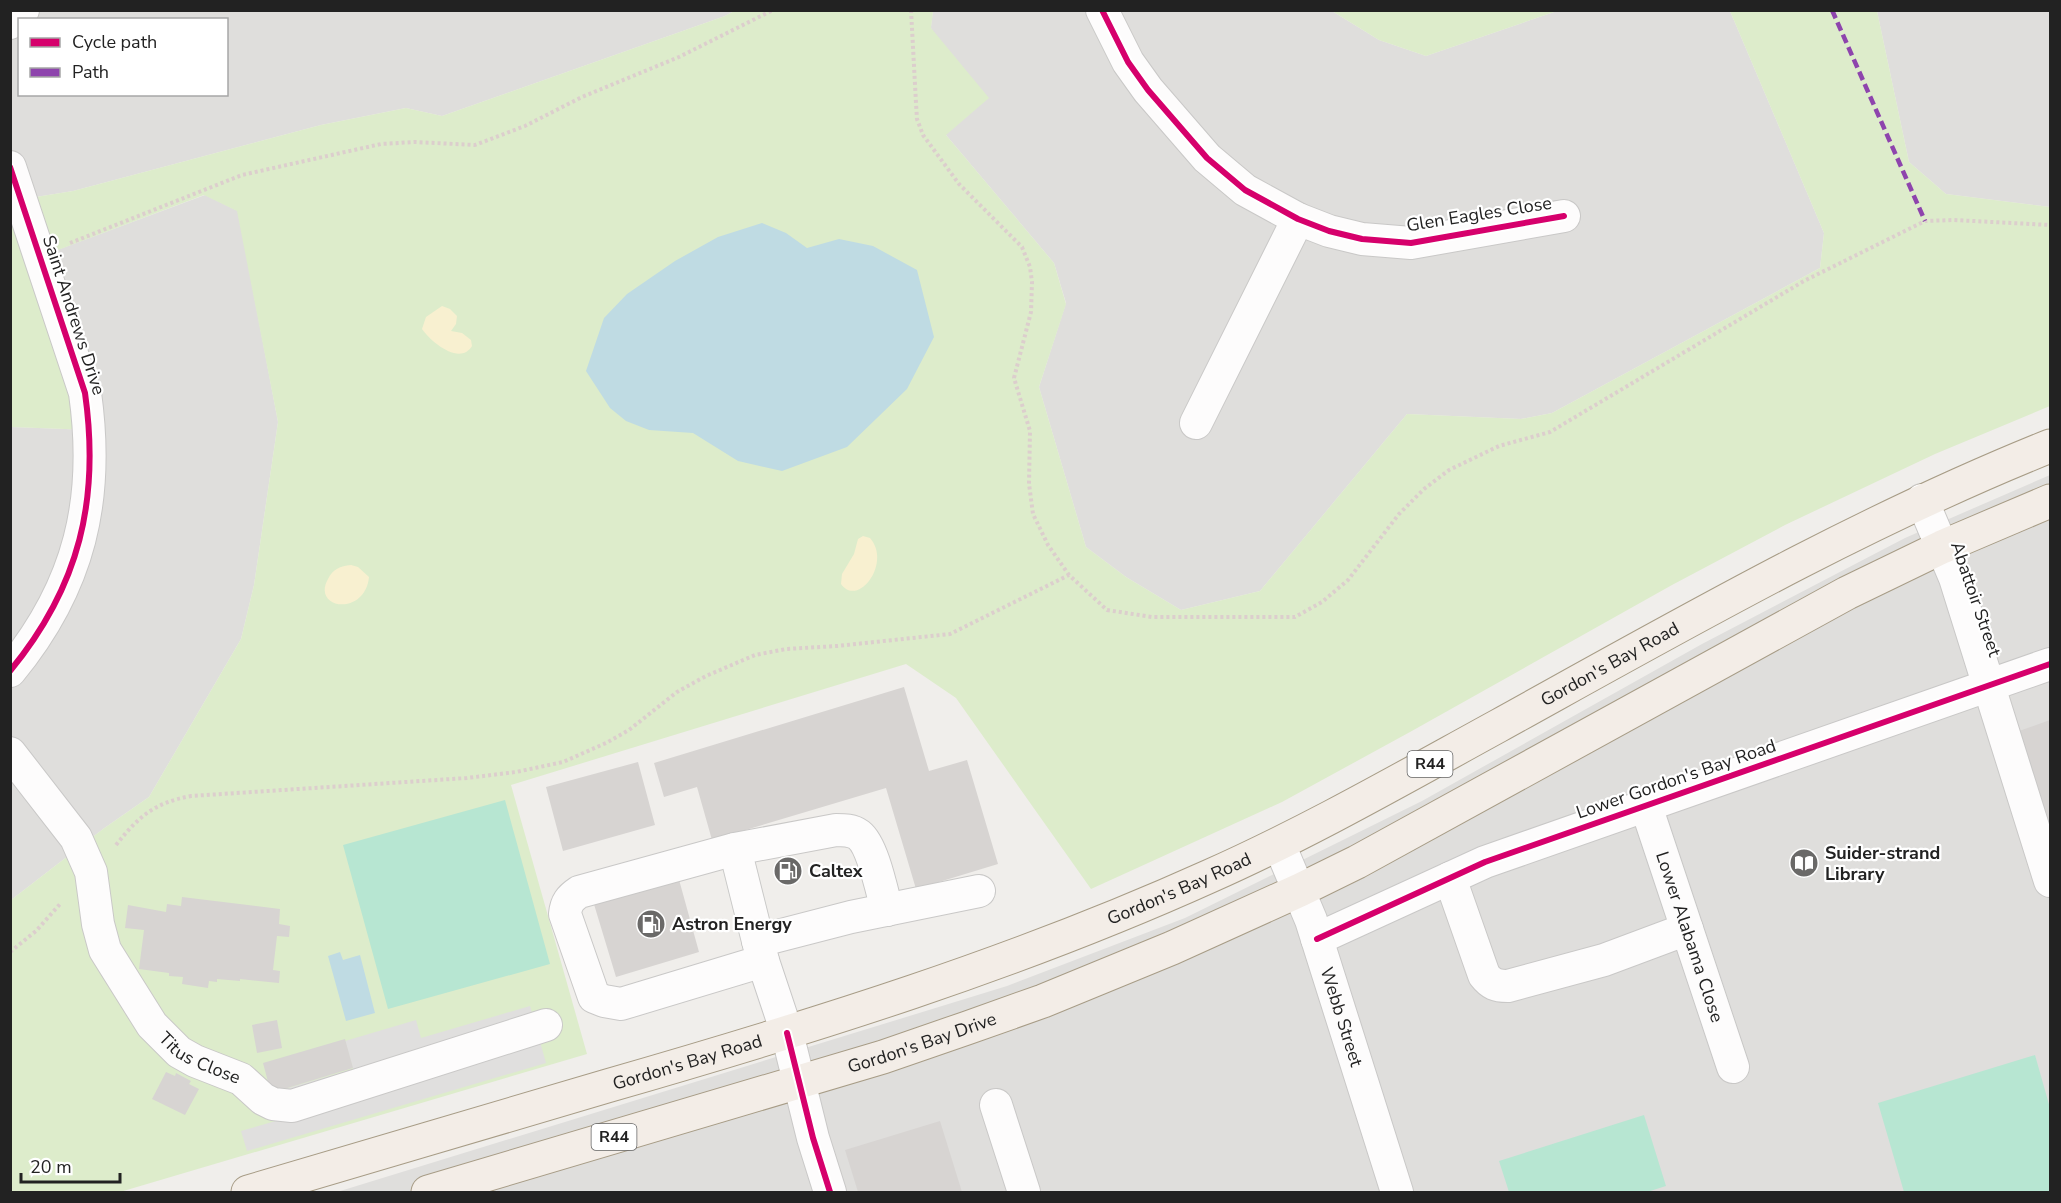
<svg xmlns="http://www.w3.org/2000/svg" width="2061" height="1203" viewBox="0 0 2061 1203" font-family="'Nunito Sans',sans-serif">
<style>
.residential{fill:#dfdedc;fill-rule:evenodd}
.grass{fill:#ddeccb}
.sand{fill:#f8f0d0}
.pitch{fill:#b7e6d2}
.parking{fill:#e0dfde}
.water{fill:#bfdbe3}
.building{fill:#d7d4d2}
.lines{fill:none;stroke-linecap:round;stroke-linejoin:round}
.minor-casing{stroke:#c9c8c7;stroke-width:34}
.major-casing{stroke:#a79c86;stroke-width:35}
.path{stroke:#dccecd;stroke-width:4;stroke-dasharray:3 3;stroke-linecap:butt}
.minor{stroke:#fdfcfc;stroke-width:32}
.major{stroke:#f3ede7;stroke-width:33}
.quiet{stroke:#8e44ad;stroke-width:4.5;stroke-dasharray:9 4.5;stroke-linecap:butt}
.cycleway-casing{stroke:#fff;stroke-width:10}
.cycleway{stroke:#d6006c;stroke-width:6}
.labels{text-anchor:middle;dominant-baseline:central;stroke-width:4.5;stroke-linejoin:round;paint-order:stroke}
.shield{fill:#fff;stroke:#646464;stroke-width:1.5}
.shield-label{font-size:16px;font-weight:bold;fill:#222}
.street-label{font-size:18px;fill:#222;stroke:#fff}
.poi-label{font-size:18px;font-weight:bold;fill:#222;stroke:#fff;text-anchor:start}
</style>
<rect width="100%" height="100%" fill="#f0eeeb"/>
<path class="residential" d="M933 10 1332 11 1379 40 1426 56 1557 11H1730L1824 233 1820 268 1552 413 1521 419 1407 414 1260 591 1181 610 1126 577 1086 547 1039 387 1066 303 1054 263 946 135 931 27Z
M11 11H734L725 16 442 116 406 108 321 125 73 191 11 201ZM20 20H226V94H20Z
M1877 11H2050V207L1946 194 1909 162Z
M205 195 238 211 278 422 254 585 241 639 149 797 103 829 11 900V427L92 430 41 256Z
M2050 475V1192H337L1007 986 1185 918 1422 801 1702 644 1905 538Z"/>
<path class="grass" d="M734 11H933L931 28 989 98 946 135 1054 263 1066 304 1039 387 1086 547 1126 577 1181 610 1260 591 1407 414 1521 419 1552 413 1820 268 1824 233 1730 11H1877L1909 162 1946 194 2050 207V406L1935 454 1785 525 1672 585 1410 732 1282 802 1091 889 956 698 906 664 511 785 587 1054 120 1192H11V900L103 829 149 797 241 639 254 585 278 422 237 211 204 195 42 256 92 430 11 427V201L73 191 321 125 406 108 442 116 725 16Z
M1332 11H1557L1426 56 1379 40Z"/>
<path class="sand" d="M442 306 450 309 457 316 456 324 451 331 462 333 471 340 472 346C460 366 431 342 422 329L426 317Z
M863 536 870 538C892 563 858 608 841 584L842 574 854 554 858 539Z
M351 565 358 567 369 577C365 617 311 609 328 579 333 569 340 566 351 565Z"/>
<path class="pitch" d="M505 800 550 964 388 1009 343 845Z
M2035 1055 2050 1108V1192H1904L1878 1103Z
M1644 1115 1666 1186 1647 1192H1509L1499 1161Z"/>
<path class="parking" d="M530 1006 546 1063 247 1151 241 1131 279 1120 271 1093 353 1069 345 1041 416 1020 421 1038Z"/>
<path class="water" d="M762 223 786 233 807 248 839 239 873 246 917 270 934 337 907 389 847 447 782 471 738 461 693 433 649 430 626 421 610 408 586 371 604 318 627 294 675 261 718 237Z
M340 952 343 960 360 955 375 1013 346 1021 328 956Z"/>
<path class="building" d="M904 687 929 771 967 760 998 864 916 889 886 788 712 840 697 787 664 797 654 763Z
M2050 720V825L2019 731Z
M638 762 655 825 563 851 546 787Z
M678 876 699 952 616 977 593 901Z
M182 897 280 909 279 924 290 926 289 937 277 936 273 970 280 971 279 983 240 979V981L217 979V982L209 981 208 988 182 984 183 977 169 976V973L139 969 144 930 125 928 128 905 166 912 167 904 181 906Z
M277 1020 282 1048 257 1053 252 1025Z
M345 1039 353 1068 271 1093 263 1063Z
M166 1072 175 1076 176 1073 191 1081 189 1084 199 1089 185 1115 152 1099Z
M940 1121 962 1192H858L845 1150Z"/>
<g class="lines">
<g class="minor-casing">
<g id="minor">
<path d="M1102 10 1128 62 1148 90 1207 158 1245 190 1298 219 1329 231 1362 239 1411 243 1564 216"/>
<path d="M10 23 23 10"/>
<path d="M10 167 85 393C100 499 80 586 10 671"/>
<path d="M1196 423 1298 219"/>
<path d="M1922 500 1955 578 2050 881"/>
<path id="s1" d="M10 753 76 838 91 872 98 924 105 950 152 1025 179 1052 195 1061 241 1079 263 1099 273 1104 292 1106 546 1025"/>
<path id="s2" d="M1646 806 1733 1067"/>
<path id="s3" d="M1279 844 1311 920 1397 1192"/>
<path d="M735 849 763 961 787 1033 813 1138 830 1192"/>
<path d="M1450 878 1484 975C1491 984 1496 986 1508 986L1604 960 1687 929"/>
<path d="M1317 939 1485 862 2050 664"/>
<path d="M758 941 851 917 979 891"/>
<path d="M763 961 621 1004 604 1001 594 997 565 914C566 903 570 898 579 892L735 849 836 830C844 830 852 830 859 835 873 846 882 892 887 910"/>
<path d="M996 1105 1024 1192"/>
</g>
</g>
<g class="major-casing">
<g id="major">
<path id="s4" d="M248 1192C368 1157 487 1121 607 1086 812 1027 1015 964 1210 876 1309 832 1403 778 1498 726 1679 626 1858 523 2050 446"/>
<path id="s5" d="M428 1192 883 1057 967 1028 1043 1001 1172 948 1300 890 1357 862 1847 593 1942 547 2050 501"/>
</g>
</g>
<path class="path" d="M911 10 916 103 917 119 923 135 959 184 1022 247 1030 267 1032 282 1031 312 1014 378 1030 431 1029 484 1033 514 1048 545 1069 575
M70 243 242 175 381 144 415 142 475 145 525 126 582 97 679 57 773 10
M116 845C139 816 154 803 191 796L467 778 516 772 563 762 606 743 629 730 677 692 706 676 755 655 786 649 837 646 950 634 1069 575 1107 610 1152 617H1295L1322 602 1348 580 1399 514 1424 489 1449 470 1499 446 1550 432 1804 281 1925 221 1954 220 2050 225
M10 952 36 931 61 903"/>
<use href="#minor" class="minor"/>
<use href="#major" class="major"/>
<path class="quiet" d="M1832 10 1925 221"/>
<g class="cycleway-casing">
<path id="cycleway" d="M1102 10 1128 62 1148 90 1207 158 1245 190 1298 219 1329 231 1362 239 1411 243 1564 216
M10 167 85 393C100 499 80 586 10 671
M1317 939 1485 862 2050 664
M787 1033 813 1138 830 1192"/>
</g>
<use href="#cycleway" class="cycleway"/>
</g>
<defs>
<g id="library-disc" transform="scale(1.5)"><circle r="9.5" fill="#6a6968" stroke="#fff"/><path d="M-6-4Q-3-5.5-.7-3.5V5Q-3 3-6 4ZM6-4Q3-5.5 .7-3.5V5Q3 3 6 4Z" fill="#fff"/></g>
<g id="fuel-disc" transform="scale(1.5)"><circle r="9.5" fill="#6a6968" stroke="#fff"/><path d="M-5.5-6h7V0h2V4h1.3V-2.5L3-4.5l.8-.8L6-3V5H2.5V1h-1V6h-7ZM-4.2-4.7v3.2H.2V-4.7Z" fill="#fff"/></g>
</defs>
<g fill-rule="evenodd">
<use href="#library-disc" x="1804" y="863"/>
<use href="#fuel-disc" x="788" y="871"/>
<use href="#fuel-disc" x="651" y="924"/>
</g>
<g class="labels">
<g class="shield">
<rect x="1407.5" y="751" width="45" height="26" rx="4.5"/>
<rect x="591.5" y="1124" width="45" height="26" rx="4.5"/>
</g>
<g class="shield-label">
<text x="1430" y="764">R44</text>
<text x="614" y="1137">R44</text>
</g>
<g class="street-label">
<text transform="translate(1479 214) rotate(-9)">Glen Eagles Close</text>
<text transform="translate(74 315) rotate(72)">Saint Andrews Drive</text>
<text transform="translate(1976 599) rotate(71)">Abattoir Street</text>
<text stroke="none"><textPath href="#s4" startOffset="1466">Gordon's Bay Road</textPath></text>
<text transform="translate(1676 779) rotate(-19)">Lower Gordon's Bay Road</text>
<text stroke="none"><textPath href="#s4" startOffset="980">Gordon's Bay Road</textPath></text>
<text stroke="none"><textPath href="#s2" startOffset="138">Lower Alabama Close</textPath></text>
<text stroke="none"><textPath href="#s3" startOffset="184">Webb Street</textPath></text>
<text stroke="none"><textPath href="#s5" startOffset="516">Gordon's Bay Drive</textPath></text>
<text stroke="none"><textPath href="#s1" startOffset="372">Titus Close</textPath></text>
<text stroke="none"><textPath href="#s4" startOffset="458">Gordon's Bay Road</textPath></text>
</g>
<g class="poi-label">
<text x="1825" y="853">Suider-strand<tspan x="1825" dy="21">Library</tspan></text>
<text x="809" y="871">Caltex</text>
<text x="672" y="924">Astron Energy</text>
</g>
</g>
<rect width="2061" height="1203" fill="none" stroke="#222222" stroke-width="24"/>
<rect x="18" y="18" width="210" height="78" fill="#ffffff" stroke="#a7a7a7" stroke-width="1.5"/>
<rect x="30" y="38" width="30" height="9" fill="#d6006c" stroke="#a7a7a7" stroke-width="1.5"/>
<text x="72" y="48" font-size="18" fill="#222222">Cycle path</text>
<rect x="30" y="68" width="30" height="9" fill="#8e44ad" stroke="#a7a7a7" stroke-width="1.5"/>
<text x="72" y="78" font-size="18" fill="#222222">Path</text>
<path d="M21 1173v9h99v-9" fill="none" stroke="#222222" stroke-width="3"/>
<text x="30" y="1173" font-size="18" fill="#222222" stroke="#ffffff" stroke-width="4.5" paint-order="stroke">20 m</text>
</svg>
